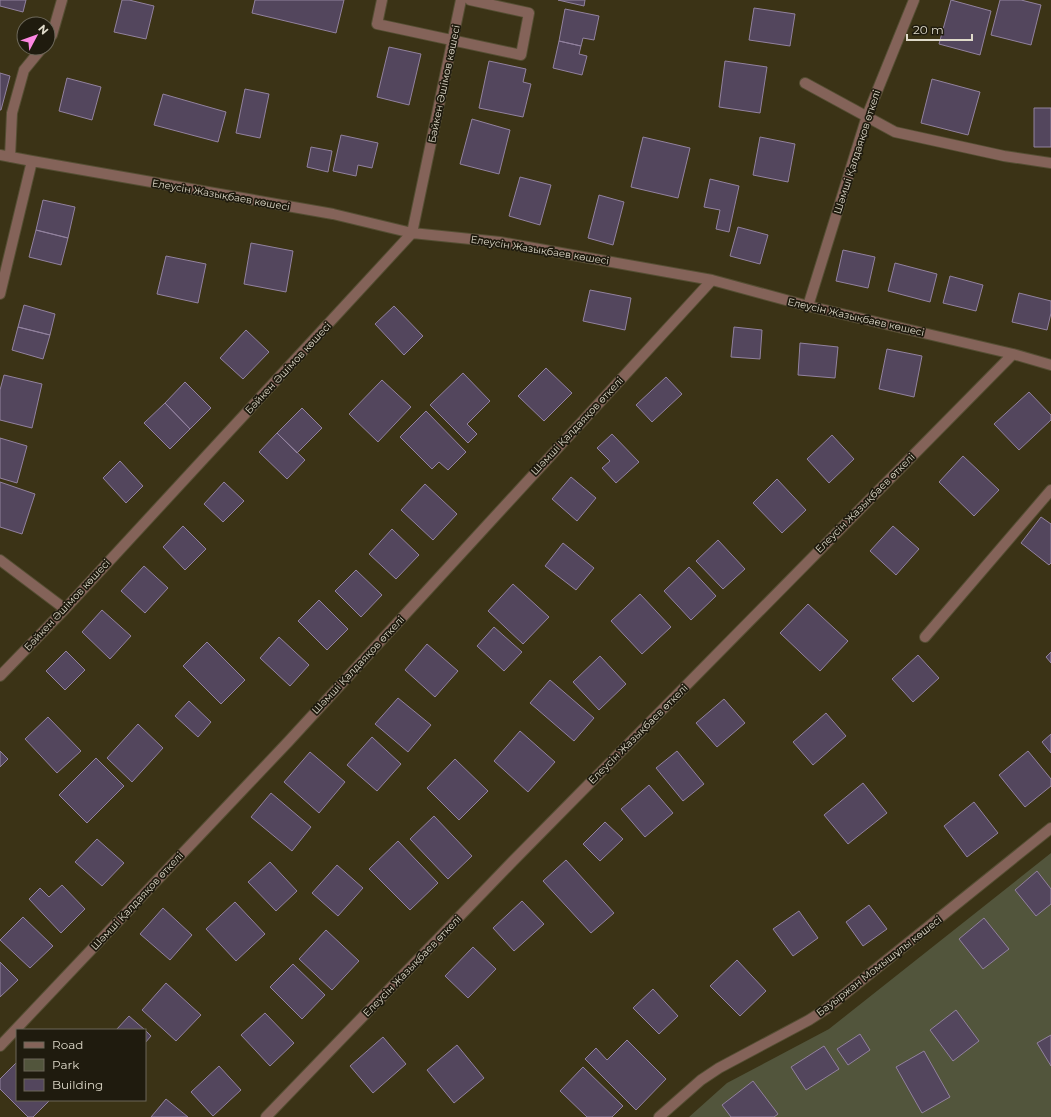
<svg xmlns="http://www.w3.org/2000/svg" width="1051" height="1117" viewBox="0 0 1051 1117" font-family="Montserrat,sans-serif">
<style>
.green{fill:#52553c}
.building{fill:#53465d;stroke:#92829e}
.lines{fill:none;stroke-linecap:round;stroke-linejoin:round}
.minor-casing{stroke:#554e33;stroke-width:12}
.minor{stroke:#846359;stroke-width:10}
.labels{text-anchor:middle;dominant-baseline:central;stroke-width:3.5;stroke-linejoin:round;paint-order:stroke}
.street-label{font-size:10px;fill:#dfdaca;stroke:#1f1b0e}
</style>
<rect width="100%" height="100%" fill="#3b3316"/>
<path class="green" d="M1051 853V1117H689L727 1083 829 1029Z"/>
<path class="building" d="M0 0H26L23 12 0 6Z
M122 0H129L154 6 146 39 114 32Z
M255 0H344L336 33 252 13Z
M558 0H585L584 6Z
M951 0 991 11 980 55 939 44Z
M1000 0H1021L1041 5 1031 45 991 35Z
M754 8 795 14 790 46 749 40Z
M565 9 599 16 594 40 583 38 581 46 559 41Z
M559 41 581 46 579 54 587 56 582 75 553 68Z
M389 47 421 54 409 105 377 97Z
M489 61 526 69 523 82 531 84 523 117 479 108Z
M725 61 767 67 760 113 719 107Z
M0 73 10 76 1 110H0Z
M67 78 101 87 92 120 59 111Z
M932 79 980 92 968 135 921 123Z
M245 89 269 94 260 138 236 133Z
M163 94 226 112 218 142 154 125Z
M1034 108H1051V147H1034Z
M472 119 510 130 499 174 460 164Z
M341 135 378 143 372 168 358 165 356 176 333 171Z
M643 137 690 148 678 198 631 187Z
M760 137 795 144 788 182 753 175Z
M311 147 332 151 328 172 307 167Z
M520 177 551 185 540 225 509 216Z
M710 179 739 186 729 232 716 229 720 210 704 207Z
M599 195 624 202 613 245 588 238Z
M43 200 75 207 68 238 36 230Z
M738 227 768 235 760 264 730 256Z
M36 230 68 238 61 265 29 257Z
M251 243 293 251 286 292 244 284Z
M843 250 875 257 868 288 836 281Z
M166 256 206 264 198 303 157 294Z
M895 263 937 274 930 302 888 291Z
M950 276 983 285 976 311 943 303Z
M590 290 631 298 625 330 583 321Z
M1019 293 1051 301V313L1047 330 1012 322Z
M24 305 55 314 50 335 18 327Z
M394 306 423 336 404 355 375 324Z
M18 327 50 335 43 359 12 350Z
M734 327 762 330 760 359 731 357Z
M246 330 269 352 243 379 220 358Z
M800 343 838 347 835 378 798 375Z
M887 349 922 356 914 397 879 389Z
M546 368 572 393 544 421 518 396Z
M463 373 490 401 467 424 477 434 468 443 430 405Z
M4 375 42 384 32 428 0 420V390Z
M666 377 682 394 652 422 636 405Z
M382 380 411 407 378 442 349 414Z
M185 382 211 408 190 429 165 403Z
M1029 392 1051 415V420L1019 450 994 424Z
M165 403 190 429 170 449 144 423Z
M302 408 322 428 297 453 277 433Z
M426 411 466 452 448 470 439 462 432 469 400 437Z
M277 433 305 460 287 479 259 452Z
M612 434 639 462 616 483 602 468 610 461 597 448Z
M832 435 854 459 829 483 807 459Z
M0 438 27 446 17 483 0 478Z
M963 456 999 490 974 516 939 482Z
M120 461 143 486 126 503 103 478Z
M571 477 596 498 577 521 552 499Z
M777 479 806 510 782 533 753 503Z
M0 482 35 494 22 534 0 527Z
M224 482 244 501 223 522 204 504Z
M425 484 457 514 433 540 401 510Z
M1041 517 1051 524V563L1049 565 1021 543Z
M183 526 206 549 185 570 163 547Z
M893 526 919 549 896 575 870 551Z
M392 529 419 555 396 579 369 554Z
M718 540 745 569 723 589 696 561Z
M563 543 594 568 576 590 545 566Z
M144 566 168 588 145 613 121 591Z
M689 567 716 596 691 620 664 591Z
M356 570 382 595 361 617 335 591Z
M513 584 549 617 523 644 488 611Z
M640 594 671 627 642 654 611 621Z
M319 600 348 629 327 650 298 621Z
M808 604 848 641 820 671 780 633Z
M102 610 131 636 110 659 82 632Z
M494 627 522 652 504 671 477 646Z
M279 637 309 665 290 686 260 658Z
M207 642 245 680 221 704 183 666Z
M427 644 458 671 435 697 405 670Z
M66 651 85 670 65 690 46 671Z
M1051 652V663L1046 657Z
M918 655 939 678 913 702 892 679Z
M600 656 626 684 599 710 573 682Z
M550 680 594 718 574 741 530 703Z
M398 698 431 725 408 752 375 724Z
M724 699 745 723 717 747 696 723Z
M189 701 211 722 198 737 175 716Z
M826 713 846 736 813 765 793 742Z
M48 717 81 751 57 773 25 739Z
M138 724 163 748 132 782 107 758Z
M520 731 555 762 528 792 494 761Z
M1051 734V753L1042 742Z
M372 737 401 764 377 791 347 765Z
M0 751 8 759 0 767Z
M677 751 704 784 683 801 656 768Z
M1028 751 1051 779V786L1025 807 999 775Z
M310 752 345 782 319 813 284 782Z
M96 758 124 786 87 823 59 795Z
M455 759 488 791 459 820 427 788Z
M863 783 887 813 848 844 824 815Z
M649 785 673 813 645 837 621 809Z
M271 793 311 827 292 851 251 817Z
M974 802 998 833 967 857 944 826Z
M434 816 472 856 448 879 410 839Z
M605 822 623 839 600 861 583 844Z
M97 839 124 863 102 886 75 862Z
M398 841 438 883 410 910 369 869Z
M566 860 614 913 591 933 543 881Z
M270 862 297 891 276 911 248 882Z
M337 865 363 888 338 916 312 893Z
M1037 871 1051 889V904L1036 916 1015 890Z
M62 885 85 909 61 933 29 899 40 888 49 897Z
M522 901 544 924 514 951 493 928Z
M235 902 265 934 236 961 206 929Z
M869 905 887 929 863 946 846 922Z
M163 908 192 935 170 960 140 934Z
M799 911 818 938 793 956 773 929Z
M23 917 53 946 30 968 0 940Z
M984 918 1009 949 983 969 959 939Z
M326 930 359 961 332 990 299 959Z
M473 947 496 969 468 998 445 976Z
M737 960 766 991 740 1016 710 986Z
M0 962 18 980 0 997Z
M293 964 325 995 302 1019 270 987Z
M166 983 201 1015 176 1041 142 1010Z
M653 989 678 1016 659 1034 633 1008Z
M956 1010 979 1041 953 1061 930 1030Z
M265 1013 294 1043 270 1066 241 1035Z
M129 1016 145 1030H116Z
M145 1030 151 1036 145 1043Z
M860 1034 870 1050 848 1065 837 1049Z
M1051 1035V1066L1037 1043Z
M383 1037 406 1064 373 1093 350 1066Z
M627 1040 666 1079 636 1110 585 1059 596 1048 607 1060Z
M457 1045 484 1078 454 1103 427 1070Z
M824 1046 839 1069 806 1090 791 1067Z
M924 1051 950 1097 922 1113 896 1067Z
M17 1062V1100H50L33 1117H28L0 1089V1079Z
M219 1066 241 1090 213 1116 191 1092Z
M583 1067 623 1106 612 1117H587L560 1091Z
M753 1081 778 1114 774 1117H731L722 1105Z
M166 1099 188 1117H151Z"/>
<g class="lines">
<g class="minor-casing">
<path id="minor" d="M382 0 377 24 521 55 529 13 470 0
M48 40 52 35 62 0
M805 83 895 132 1004 156 1051 163
M0 155 32 161 333 214 412 233 500 242 712 280 808 306 1013 354 1051 365
M10 157 12 113 24 70 42 48
M0 294 32 161
M808 306 867 116 914 0
M0 560 65 609
M925 637 1051 490
M0 676 65 609 412 233 461 0
M0 1046 288 742 712 280
M266 1117 513 861 1013 354
M659 1117 701 1080 719 1068 809 1020 826 1009 1051 828"/>
</g>
<use href="#minor" class="minor"/>
</g>
<g class="labels">
<g class="street-label">
<text transform="translate(444 84) rotate(-78)">Бәйкен Әшімов көшесі</text>
<text transform="translate(857 152) rotate(-72)">Шәмші Қалдаяқов өткелі</text>
<text transform="translate(221 195) rotate(10)">Елеусін Жазықбаев көшесі</text>
<text transform="translate(540 250) rotate(9)">Елеусін Жазықбаев көшесі</text>
<text transform="translate(856 317) rotate(13)">Елеусін Жазықбаев көшесі</text>
<text transform="translate(288 368) rotate(-47)">Бәйкен Әшімов көшесі</text>
<text transform="translate(577 426) rotate(-47)">Шәмші Қалдаяқов өткелі</text>
<text transform="translate(865 503) rotate(-45)">Елеусін Жазықбаев өткелі</text>
<text transform="translate(67 605) rotate(-47)">Бәйкен Әшімов көшесі</text>
<text transform="translate(358 665) rotate(-47)">Шәмші Қалдаяқов өткелі</text>
<text transform="translate(638 734) rotate(-45)">Елеусін Жазықбаев өткелі</text>
<text transform="translate(137 901) rotate(-47)">Шәмші Қалдаяқов өткелі</text>
<text transform="translate(412 966) rotate(-46)">Елеусін Жазықбаев өткелі</text>
<text transform="translate(879 966) rotate(-38)">Бауыржан Момышұлы көшесі</text>
</g>
</g>
<rect x="16" y="1029" width="130" height="72" fill="#1f1b0e" stroke="#6c6759"/>
<rect x="24" y="1042" width="20" height="6" fill="#846359" stroke="#6c6759"/>
<text x="52" y="1049" font-size="12" fill="#dfdaca">Road</text>
<rect x="24" y="1059" width="20" height="12" fill="#52553c" stroke="#6c6759"/>
<text x="52" y="1069" font-size="12" fill="#dfdaca">Park</text>
<rect x="24" y="1079" width="20" height="12" fill="#53465d" stroke="#6c6759"/>
<text x="52" y="1089" font-size="12" fill="#dfdaca">Building</text>
<g transform="translate(36 36) rotate(49)"><circle r="19" fill="#1f1b0e" stroke="#6c6759"/>
<path d="M0-3L7 15L0 10L-7 15Z" fill="#fd86e2"/>
<text y="-6" font-size="11" font-weight="bold" text-anchor="middle" fill="#dfdaca">N</text>
</g>
<path d="M907 34v6h65v-6" fill="none" stroke="#dfdaca" stroke-width="2"/>
<text x="913" y="34" font-size="12" fill="#dfdaca" stroke="#1f1b0e" stroke-width="3" paint-order="stroke">20 m</text>
</svg>
